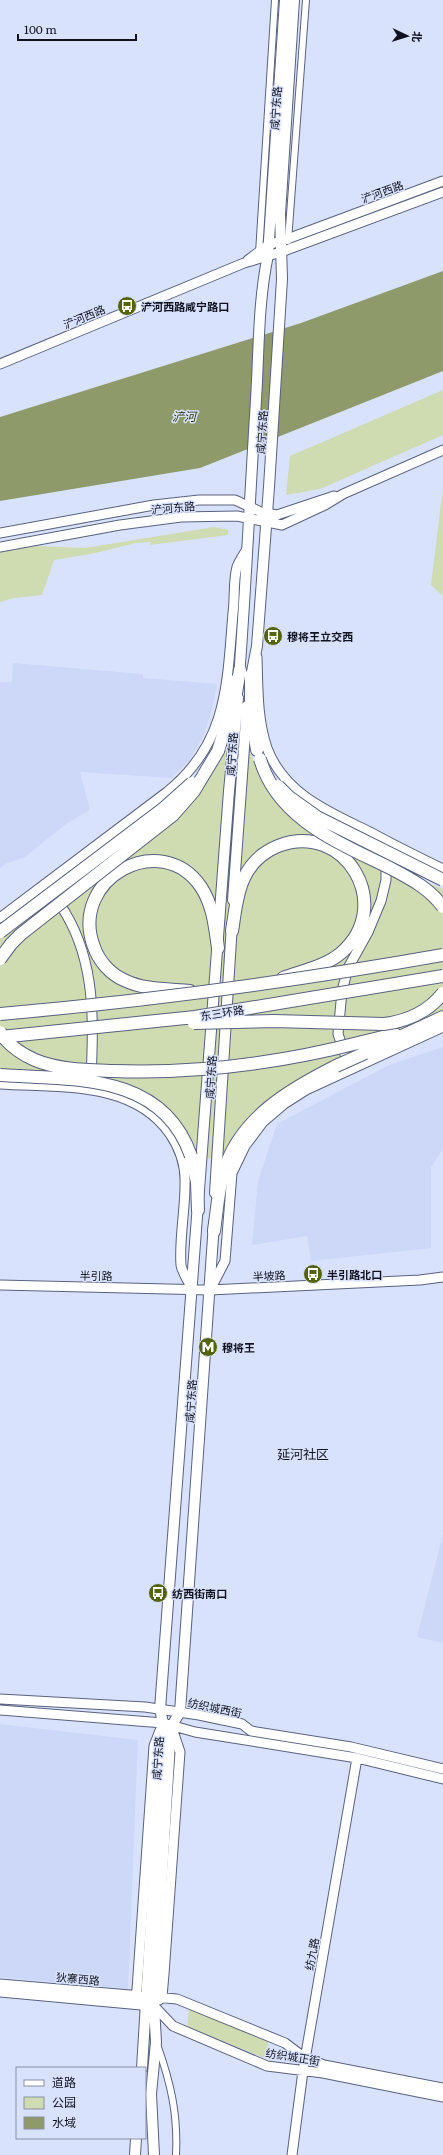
<svg xmlns="http://www.w3.org/2000/svg" width="443" height="2155" viewBox="0 0 443 2155" font-family="Literata,'Noto Sans SC',serif">
<style>
.built{fill:#cdd7f8}
.green{fill:#cfdbb1}
.water{fill:#8e9a6a}
.lines{fill:none;stroke-linecap:round;stroke-linejoin:round}
.street-casing{stroke:#58617f;stroke-width:8}
.secondary-casing{stroke:#58617f;stroke-width:11}
.primary-casing{stroke:#58617f;stroke-width:12}
.highway-casing{stroke:#58617f;stroke-width:14}
.street{stroke:#fff;stroke-width:6}
.secondary{stroke:#fff;stroke-width:9}
.primary{stroke:#fff;stroke-width:10}
.highway{stroke:#fff;stroke-width:12}
.highway-bridge-casing{stroke:#58617f;stroke-width:14;stroke-linecap:butt}
.highway-bridge{stroke:#fff;stroke-width:12}
.labels{text-anchor:middle;dominant-baseline:central;stroke-width:3;stroke-linejoin:round;paint-order:stroke}
.street-label{font-size:11px;fill:#10131f;stroke:#d9e2fd}
.poi-label{font-size:11px;font-weight:bold;fill:#10131f;stroke:#d9e2fd;text-anchor:start}
.water-label{font-size:12px;font-style:italic;fill:#283008;stroke:#d9e2fd}
.quarter-label{font-size:13px;fill:#10131f;stroke:#d9e2fd}
</style>
<rect width="100%" height="100%" fill="#d9e2fd"/>
<path class="built" d="M13 663 143 674V678L217 684 212 709 204 735 189 761 171 778 80 772 90 810 66 824 25 857 5 864 0 868V682H12Z
M443 1047V1149L431 1167V1248L311 1261 307 1236 252 1245 258 1181 277 1124 389 1065Z
M443 1534V1643L417 1637Z
M0 1724 138 1740 128 1989 0 1977Z"/>
<path class="green" d="M443 390V435L320 489 286 495 290 456Z
M442 495H443V596L431 585Z
M214 527 228 530V535L150 545V542L136 543 91 554 54 560 42 595 14 598 0 602V552L35 546 85 548Z
M228 746 249 749C282 847 359 854 443 889V1013L305 1078 224 1158H196L156 1101 0 1073V938L133 838 142 847C181 816 205 791 228 746Z
M189 2009 268 2041 267 2059 187 2027Z"/>
<path class="water" d="M443 271V371L200 468 0 501V417L301 323Z"/>
<g class="lines">
<g class="street-casing">
<path id="street" d="M288 241 306 0
M259 253 275 0
M158 2047C171 2084 178 2115 176 2155"/>
</g>
<g class="secondary-casing">
<path id="secondary" d="M248 260 268 245 290 238 443 181
M0 364 244 263 281 252 443 192
M0 533 154 505 199 500H235L261 512 277 515 334 496
M0 547 120 525 181 517 237 516 282 525 325 505 343 494 443 450
M257 657C258 687 257 719 267 748 284 794 329 812 370 832 394 845 418 857 443 869
M49 888C54 897 61 905 66 914 95 963 94 1021 91 1076
M0 918 167 792C228 743 227 684 233 613 235 599 233 581 237 567 239 561 244 554 247 549
M349 1066 338 1034 342 991 348 968 368 932 381 901 386 880V847
M0 1084C58 1088 133 1080 170 1134 181 1150 186 1167 185 1186 185 1210 179 1241 181 1265 182 1272 189 1282 192 1289
M0 1285 210 1290 420 1280 443 1277
M210 1290 225 1261 232 1173 245 1146 263 1122 284 1104 306 1090 443 1027
M0 1699 145 1707 199 1715 242 1724 251 1731 351 1747 443 1769
M0 1710 163 1723 195 1732 357 1758 443 1779
M0 1984 177 1999 285 2043 305 2058 324 2065 443 2088
M0 1992 141 2005
M159 2000 162 1997 164 1974 180 1752 172 1728
M136 2004 154 1746 161 1728
M154 2006 173 2026 267 2066 323 2073 443 2097
M292 2155 303 2071 357 1758"/>
</g>
<g class="primary-casing">
<path id="primary" d="M239 678C246 585 250 493 256 400 259 352 258 302 268 255L285 0
M250 682 257 646 269 487 282 279 280 214 294 0
M228 711 229 679
M233 900 247 706
M215 1193 232 924
M142 2068 163 1723 160 1709 229 791 238 698
M135 2155 136 2138
M154 2155 151 2094 156 2042 154 2006 171 1727 180 1712 214 1223"/>
</g>
<g class="highway-casing">
<path id="highway" d="M251 675V713L257 750
M218 751 236 693 240 670
M232 931C235 914 236 894 244 878 251 863 263 852 278 846 345 820 396 906 341 953 326 966 302 971 283 978
M190 991C168 989 144 990 124 980 110 974 99 961 94 947 68 879 161 828 201 887 213 905 215 927 218 948
M362 1042 395 1034
M365 1053 443 1017
M191 1156 197 1182 198 1210
M214 1231C217 1211 218 1190 224 1171 240 1118 290 1089 336 1066"/>
</g>
<use href="#street" class="street"/>
<use href="#secondary" class="secondary"/>
<use href="#primary" class="primary"/>
<use href="#highway" class="highway"/>
<g class="highway-bridge-casing">
<path id="highway-bridge" d="M260 759C278 820 340 843 392 869 411 879 430 889 443 907
M278 786 289 797 317 817 443 880
M0 932 164 808 192 783
M0 959 11 944 21 934 173 815 194 791 218 751
M0 1014C149 1001 296 981 443 955
M194 1023 274 1021 384 1024C408 1021 428 1012 443 993
M0 1032C8 1045 21 1054 35 1060 59 1070 87 1070 113 1071 197 1074 281 1063 362 1042
M0 1037 195 1017 443 976
M336 1066 365 1053
M0 1075C73 1080 162 1072 191 1156"/>
</g>
<use href="#highway-bridge" class="highway-bridge"/>
</g>
<defs>
<g id="bus-disc" transform="scale(1)"><circle r="9.5" fill="#54640b" stroke="#d9e2fd"/><path d="M-5-6H5V4H4V6H2V4H-2V6H-4V4H-5ZM-3.5-4V0h7V-4ZM-3.5 1.2v1.5H-2V1.2ZM2 1.2v1.5H3.5V1.2Z" fill="#fff"/></g>
<g id="metro-disc" transform="scale(1)"><circle r="9.5" fill="#54640b" stroke="#d9e2fd"/><path d="M-5.5 5V-5H-3L0 0L3-5H5.5V5H3V-.5L0 4L-3-.5V5Z" fill="#fff"/></g>
</defs>
<g fill-rule="evenodd">
<use href="#bus-disc" x="127" y="306"/>
<use href="#bus-disc" x="273" y="636"/>
<use href="#bus-disc" x="313" y="1274"/>
<use href="#metro-disc" x="208" y="1347"/>
<use href="#bus-disc" x="158" y="1593"/>
</g>
<g class="labels">
<g class="street-label">
<text transform="translate(275 108) rotate(-86)">咸宁东路</text>
<text transform="translate(382 191) rotate(-20)">浐河西路</text>
<text transform="translate(84 316) rotate(-22)">浐河西路</text>
<text transform="translate(261 432) rotate(-86)">咸宁东路</text>
<text transform="translate(173 507) rotate(-5)">浐河东路</text>
<text transform="translate(231 754) rotate(-86)">咸宁东路</text>
<text transform="translate(222 1012) rotate(-9)">东三环路</text>
<text transform="translate(210 1077) rotate(-86)">咸宁东路</text>
<text transform="translate(96 1275) rotate(1)">半引路</text>
<text transform="translate(269 1275) rotate(-3)">半坡路</text>
<text transform="translate(190 1401) rotate(-86)">咸宁东路</text>
<text transform="translate(215 1707) rotate(12)">纺织城西街</text>
<text transform="translate(157 1758) rotate(-86)">咸宁东路</text>
<text transform="translate(311 1954) rotate(-80)">纺九路</text>
<text transform="translate(78 1978) rotate(5)">狄寨西路</text>
<text transform="translate(293 2056) rotate(9)">纺织城正街</text>
</g>
<g class="poi-label">
<text x="141" y="306">浐河西路咸宁路口</text>
<text x="287" y="636">穆将王立交西</text>
<text x="327" y="1274">半引路北口</text>
<text x="222" y="1347">穆将王</text>
<text x="172" y="1593">纺西街南口</text>
</g>
<g class="water-label">
<text x="184" y="416">浐河</text>
</g>
<g class="quarter-label">
<text x="303" y="1453">延河社区</text>
</g>
</g>
<rect x="16" y="2067" width="130" height="72" fill="#d9e2fd" stroke="#898fa4"/>
<rect x="24" y="2080" width="20" height="6" fill="#ffffff" stroke="#898fa4"/>
<text x="52" y="2087" font-size="12" fill="#10131f">道路</text>
<rect x="24" y="2097" width="20" height="12" fill="#cfdbb1" stroke="#898fa4"/>
<text x="52" y="2107" font-size="12" fill="#10131f">公园</text>
<rect x="24" y="2117" width="20" height="12" fill="#8e9a6a" stroke="#898fa4"/>
<text x="52" y="2127" font-size="12" fill="#10131f">水域</text>
<g transform="translate(407 36) rotate(94)" stroke="#d9e2fd" stroke-width="3" paint-order="stroke">
<path d="M0-3L7 15L0 10L-7 15Z" fill="#10131f"/>
<text y="-6" font-size="11" font-weight="bold" text-anchor="middle" fill="#10131f">北</text>
</g>
<path d="M18 34v6h118v-6" fill="none" stroke="#10131f" stroke-width="2"/>
<text x="24" y="34" font-size="12" fill="#10131f" stroke="#d9e2fd" stroke-width="3" paint-order="stroke">100 m</text>
</svg>
